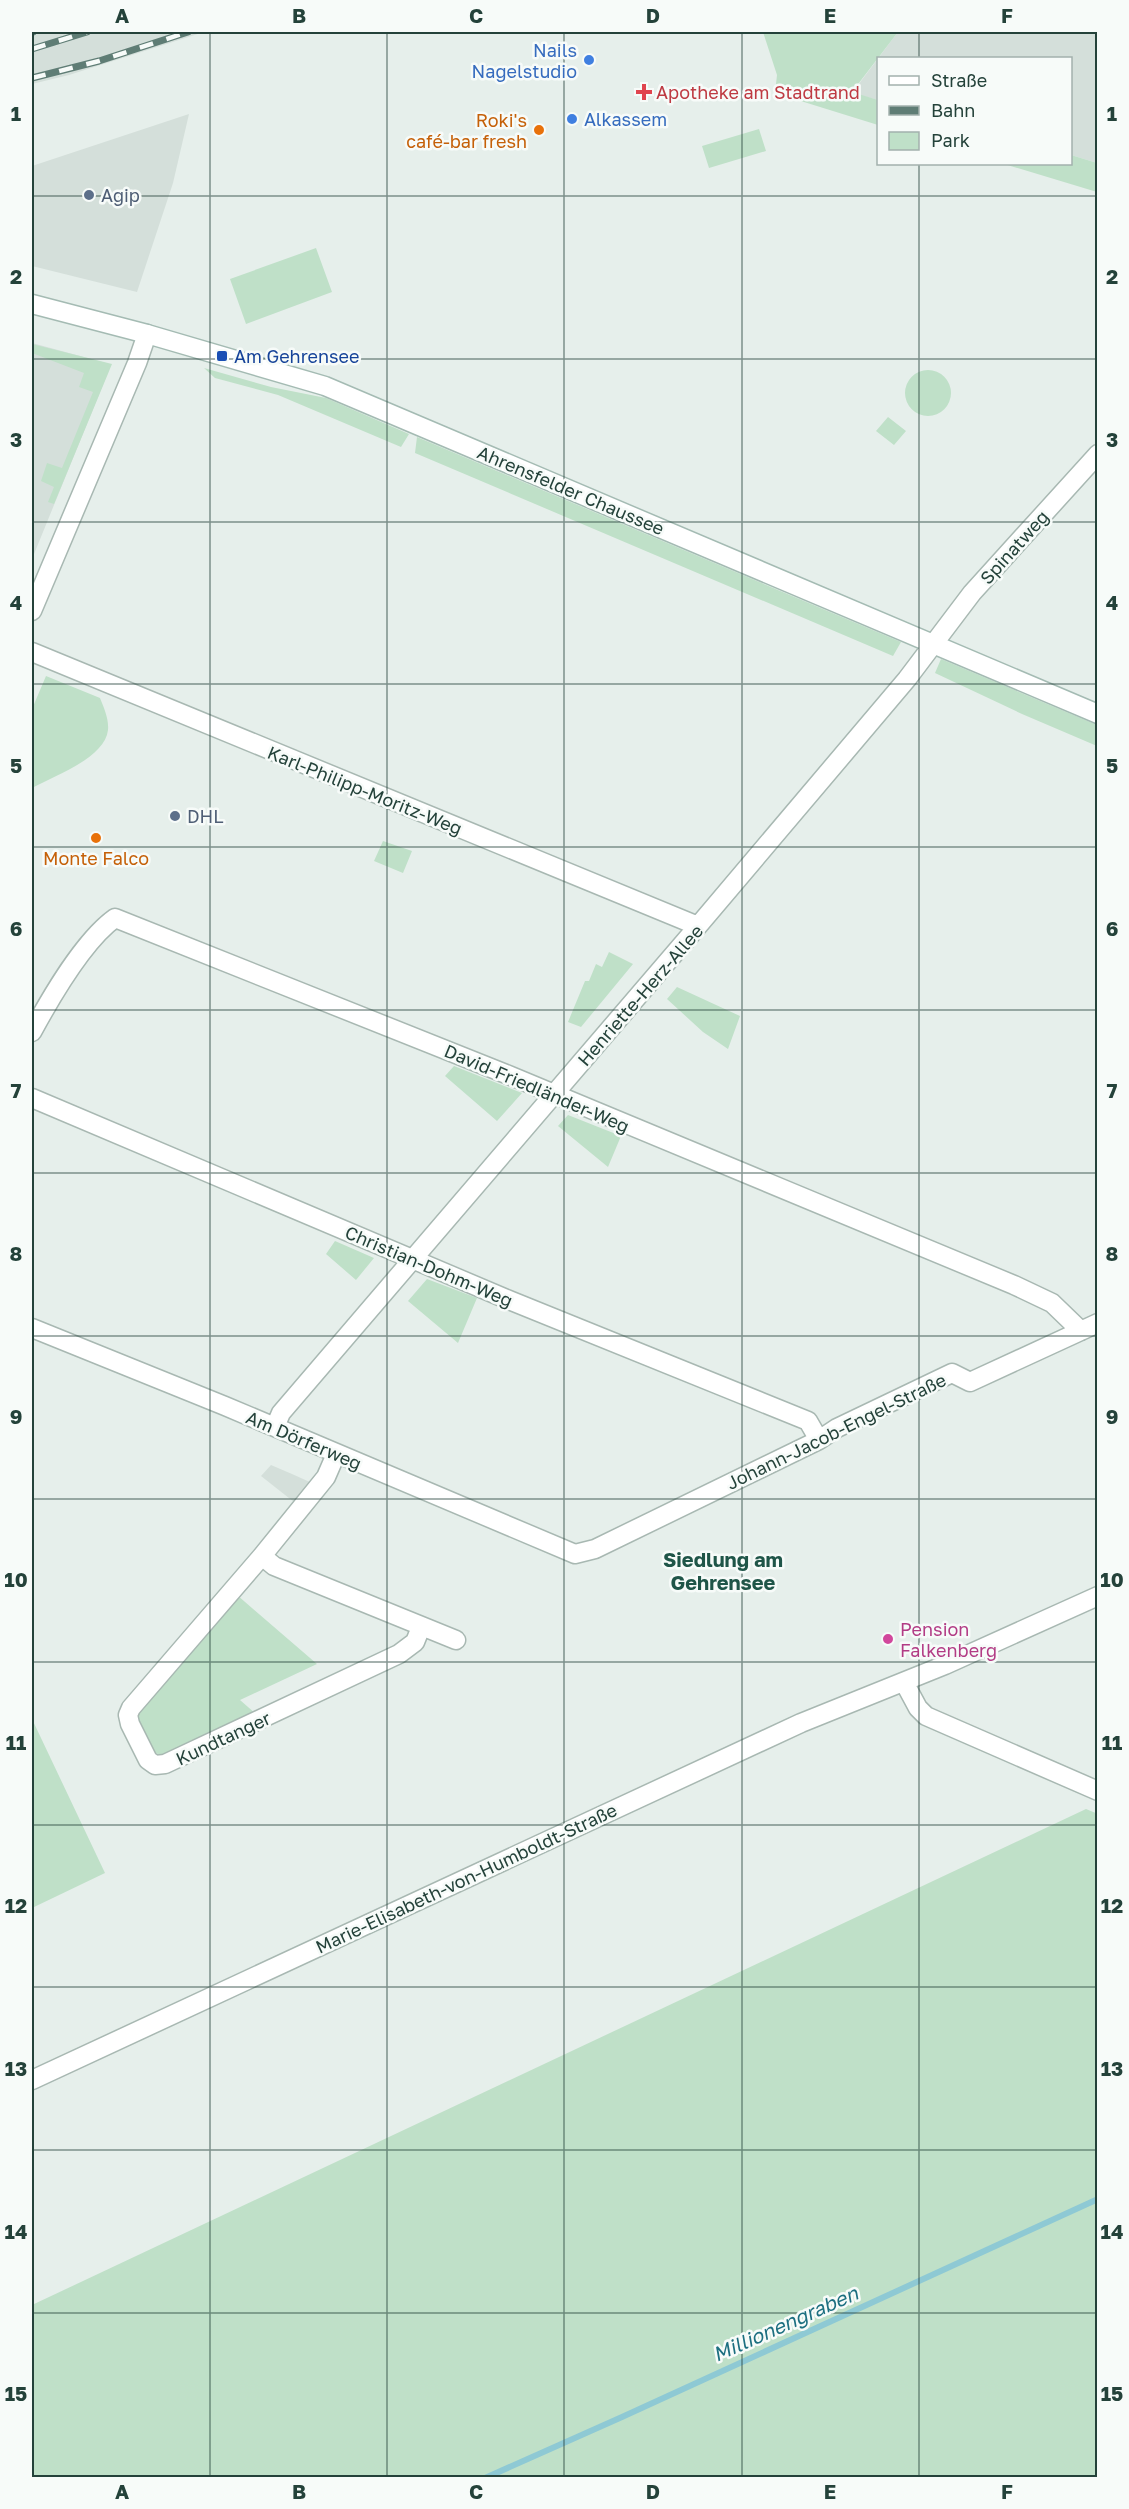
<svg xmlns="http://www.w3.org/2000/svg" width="1129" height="2509" viewBox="0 0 1129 2509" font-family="'Golos Text',sans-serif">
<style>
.built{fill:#d4dfda}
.green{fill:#bfe0c8}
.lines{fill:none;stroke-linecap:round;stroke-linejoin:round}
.stream{stroke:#8ec9d4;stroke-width:6}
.street-casing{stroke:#a8b8b2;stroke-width:21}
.secondary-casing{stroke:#a4bbb3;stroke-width:21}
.street{stroke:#fff;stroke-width:18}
.secondary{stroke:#fff;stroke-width:18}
.rail-casing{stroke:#5f7d75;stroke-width:7}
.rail{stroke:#f7fbf9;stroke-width:4.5;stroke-dasharray:14;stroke-linecap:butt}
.grid{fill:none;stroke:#24423a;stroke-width:1.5;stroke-opacity:0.55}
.shop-dot{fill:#3f7fe0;stroke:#f7fbf9;stroke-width:2}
.health-dot{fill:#e0444e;stroke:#f7fbf9;stroke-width:2}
.food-dot{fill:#e8710a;stroke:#f7fbf9;stroke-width:2}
.service-dot{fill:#5c6f8a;stroke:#f7fbf9;stroke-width:2}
.transit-dot{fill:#1a4fb4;stroke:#f7fbf9;stroke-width:2}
.hotel-dot{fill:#d1479c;stroke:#f7fbf9;stroke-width:2}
.labels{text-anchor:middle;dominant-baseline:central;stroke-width:5;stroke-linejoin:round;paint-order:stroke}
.shop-label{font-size:18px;fill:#366cbe;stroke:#f7fbf9;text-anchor:end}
.health-label{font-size:18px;fill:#be3a42;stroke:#f7fbf9;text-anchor:start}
.food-label{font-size:18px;fill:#c56008;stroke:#f7fbf9;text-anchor:end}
.service-label{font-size:18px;fill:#4e5e75;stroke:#f7fbf9;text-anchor:start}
.transit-label{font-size:18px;fill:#164399;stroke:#f7fbf9;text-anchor:start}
.street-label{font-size:18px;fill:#24423a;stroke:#f7fbf9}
.hotel-label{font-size:18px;fill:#b23c85;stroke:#f7fbf9;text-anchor:start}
.neighbourhood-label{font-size:20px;font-weight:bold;fill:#1f5548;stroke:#f7fbf9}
.water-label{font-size:20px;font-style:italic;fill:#1c6f80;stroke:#f7fbf9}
.neatline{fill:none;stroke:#24423a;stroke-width:2}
.grid-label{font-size:20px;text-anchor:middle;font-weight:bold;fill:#24423a}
</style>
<rect width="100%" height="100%" fill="#e6efeb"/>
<path class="built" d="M32 32H204L69 75 32 84Z
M898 32H1097V163L1071 155 1070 58H878V100L852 93Z
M189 114 173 183 137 292 32 266V166Z
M32 343 106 363 109 370 32 559Z
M271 1465 292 1474 312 1483 294 1502 261 1476Z"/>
<path class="green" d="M763 32H898L852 92 878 100V125L775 93 777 75Z
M759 129 766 151 709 168 702 146Z
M1071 155 1097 163V192L1004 164H1070Z
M316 248 332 292 246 324 230 279Z
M32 344 112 364 54 504 48 502 54 487 41 481 47 463 62 468 93 392 79 387 84 373 32 353Z
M204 368 271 387 326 398 409 434 401 447 278 395 215 378Z
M905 393a23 23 0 1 1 46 0a23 23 0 1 1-46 0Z
M888 417 906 431 894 445 876 431Z
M417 437 901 642 893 656 415 453Z
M941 659 1097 725V746L1022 714 935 673Z
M46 676 100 698C104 708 109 719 108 730 105 758 54 776 32 788V709Z
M383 841 412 851 403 873 374 861Z
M609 952 633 964 581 1027 568 1022 585 981H589L596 964 602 967Z
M677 987 740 1016 728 1049 703 1032 667 999Z
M454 1066 522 1093 497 1121 445 1076Z
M568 1115 621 1136 608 1167 558 1126Z
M335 1241 374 1258 356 1280 326 1254Z
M427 1279 477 1298 458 1343 408 1301Z
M237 1595 317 1664 240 1700 256 1714 165 1756C147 1754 137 1730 136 1713Z
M32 1719 105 1873 32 1908Z
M1086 1809 1098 1814 1097 2477H32V2305Z"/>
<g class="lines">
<path class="stream" d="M485 2478 622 2417 1098 2199"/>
<g class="street-casing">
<path id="street" d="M32 611 137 363 147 334
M32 652 698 926
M32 1032C51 997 83 941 115 918L511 1076 1014 1285 1052 1303 1081 1331
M32 1098 509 1300 808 1421 819 1440
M32 1328 225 1406 575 1554 595 1549 819 1440 837 1428 952 1373 970 1382 1098 1323
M275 1427 281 1413 698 926 907 679 972 593 1098 454
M336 1454 326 1477 262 1556 131 1708 128 1715 130 1724 148 1760 155 1765 165 1764 399 1654 415 1642 421 1627
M262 1556 274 1566 456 1640
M904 1682 918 1708 926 1716 1098 1791
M32 2080 801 1723 945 1665 1098 1596"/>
</g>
<g class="secondary-casing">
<path id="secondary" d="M32 304 147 334 325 386 1098 714"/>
</g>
<use href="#street" class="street"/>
<use href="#secondary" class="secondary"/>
<g class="rail-casing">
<path id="rail" d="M32 32H33
M32 49 87 32
M32 78 99 61 188 32"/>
</g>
<use href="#rail" class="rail"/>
</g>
<path class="grid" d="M210 32V2478M387 32V2478M564 32V2478M742 32V2478M919 32V58M919 164V2478M32 196H1098M32 359H1098M32 522H1098M32 684H1098M32 847H1098M32 1010H1098M32 1173H1098M32 1336H1098M32 1499H1098M32 1662H1098M32 1825H1098M32 1987H1098M32 2150H1098M32 2313H1098"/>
<g class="shop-dot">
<circle cx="589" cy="60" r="6"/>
<circle cx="572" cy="119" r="6"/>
</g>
<path class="health-dot" d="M641 83h6v6h6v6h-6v6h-6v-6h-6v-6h6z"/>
<g class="food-dot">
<circle cx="539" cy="130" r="6"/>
<circle cx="96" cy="838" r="6"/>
</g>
<g class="service-dot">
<circle cx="89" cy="195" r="6"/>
<circle cx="175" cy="816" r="6"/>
</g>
<rect class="transit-dot" x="216" y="350" width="12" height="12" rx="3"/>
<circle class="hotel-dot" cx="888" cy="1639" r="6"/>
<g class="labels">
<g class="shop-label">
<text x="577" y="50">Nails<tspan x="577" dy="21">Nagelstudio</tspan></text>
<text x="584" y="119" text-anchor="start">Alkassem</text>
</g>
<g class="health-label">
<text x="656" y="92">Apotheke am Stadtrand</text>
</g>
<g class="food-label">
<text x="527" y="120">Roki's<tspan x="527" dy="21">café-bar fresh</tspan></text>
<text x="96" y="858" text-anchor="middle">Monte Falco</text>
</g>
<g class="service-label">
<text x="101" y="195">Agip</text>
<text x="187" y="816">DHL</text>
</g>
<g class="transit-label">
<text x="234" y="356">Am Gehrensee</text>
</g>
<g class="street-label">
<text transform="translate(571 490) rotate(23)">Ahrensfelder Chaussee</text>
<text transform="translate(1014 547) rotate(-48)">Spinatweg</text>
<text transform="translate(365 790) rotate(22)">Karl-Philipp-Moritz-Weg</text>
<text transform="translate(640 995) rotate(-49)">Henriette-Herz-Allee</text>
<text transform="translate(537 1088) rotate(23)">David-Friedländer-Weg</text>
<text transform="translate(429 1266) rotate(23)">Christian-Dohm-Weg</text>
<text transform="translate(836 1431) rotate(-26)">Johann-Jacob-Engel-Straße</text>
<text transform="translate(304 1440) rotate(23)">Am Dörferweg</text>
<text transform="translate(223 1738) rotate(-25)">Kundtanger</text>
<text transform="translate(466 1878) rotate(-25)">Marie-Elisabeth-von-Humboldt-Straße</text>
</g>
<g class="hotel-label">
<text x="900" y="1629">Pension<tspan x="900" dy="21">Falkenberg</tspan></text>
</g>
<g class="neighbourhood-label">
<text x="723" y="1559">Siedlung am<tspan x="723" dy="23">Gehrensee</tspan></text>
</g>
<g class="water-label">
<text transform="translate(785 2323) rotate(-24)">Millionengraben</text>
</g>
</g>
<rect width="1129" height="2509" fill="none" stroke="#f7fbf9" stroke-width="66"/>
<rect x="877" y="57" width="195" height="108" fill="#f7fbf9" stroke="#a3b1ad" stroke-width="1.5"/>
<rect x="889" y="76" width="30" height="9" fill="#ffffff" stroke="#a3b1ad" stroke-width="1.5"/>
<text x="931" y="87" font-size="18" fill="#24423a">Straße</text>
<rect x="889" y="106" width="30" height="9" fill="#5f7d75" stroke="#a3b1ad" stroke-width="1.5"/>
<text x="931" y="117" font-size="18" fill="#24423a">Bahn</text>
<rect x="889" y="132" width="30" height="18" fill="#bfe0c8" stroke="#a3b1ad" stroke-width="1.5"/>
<text x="931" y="147" font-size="18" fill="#24423a">Park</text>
<rect x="33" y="33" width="1063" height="2443" class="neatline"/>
<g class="grid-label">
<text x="122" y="23">A</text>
<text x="299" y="23">B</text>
<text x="476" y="23">C</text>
<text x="653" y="23">D</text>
<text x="830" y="23">E</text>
<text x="1007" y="23">F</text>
<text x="16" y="121">1</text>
<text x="1112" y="121">1</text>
<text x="16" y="284">2</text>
<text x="1112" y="284">2</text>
<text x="16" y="447">3</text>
<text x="1112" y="447">3</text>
<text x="16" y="610">4</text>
<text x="1112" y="610">4</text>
<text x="16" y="773">5</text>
<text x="1112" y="773">5</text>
<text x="16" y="936">6</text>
<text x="1112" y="936">6</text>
<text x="16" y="1098">7</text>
<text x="1112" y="1098">7</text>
<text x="16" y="1261">8</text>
<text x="1112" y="1261">8</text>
<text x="16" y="1424">9</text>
<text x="1112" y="1424">9</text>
<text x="16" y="1587">10</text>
<text x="1112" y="1587">10</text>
<text x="16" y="1750">11</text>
<text x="1112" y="1750">11</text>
<text x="16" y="1913">12</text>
<text x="1112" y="1913">12</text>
<text x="16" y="2076">13</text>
<text x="1112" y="2076">13</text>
<text x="16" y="2239">14</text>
<text x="1112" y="2239">14</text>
<text x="16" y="2401">15</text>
<text x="1112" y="2401">15</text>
<text x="122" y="2499">A</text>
<text x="299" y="2499">B</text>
<text x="476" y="2499">C</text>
<text x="653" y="2499">D</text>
<text x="830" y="2499">E</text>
<text x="1007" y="2499">F</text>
</g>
</svg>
